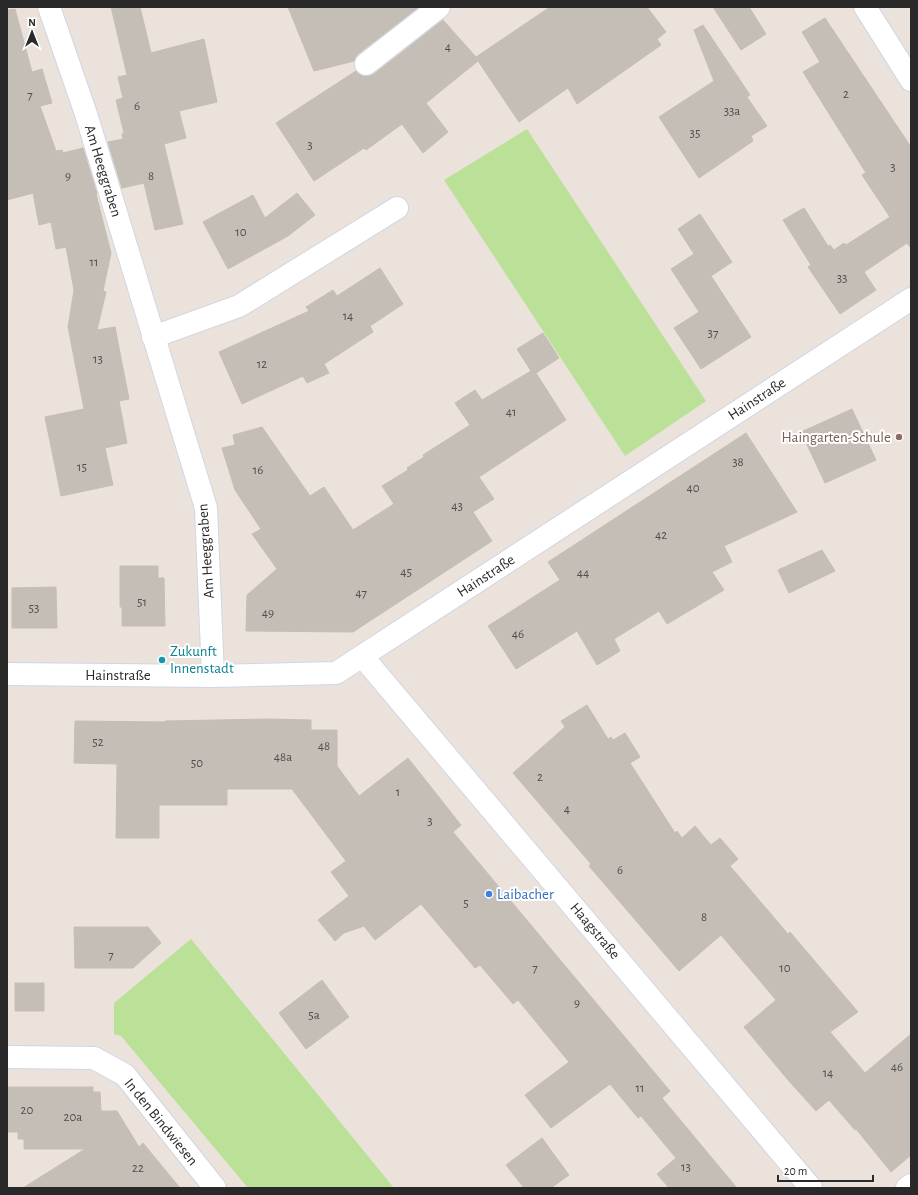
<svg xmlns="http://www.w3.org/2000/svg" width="918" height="1195" viewBox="0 0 918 1195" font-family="'Alegreya Sans',sans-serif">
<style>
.green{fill:#bbe199}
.building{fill:#c4beb7;stroke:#c6beb5}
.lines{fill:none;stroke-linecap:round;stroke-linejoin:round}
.street-casing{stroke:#d1d6e2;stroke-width:24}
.street{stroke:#fff;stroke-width:22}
.education-dot{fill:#8d6e63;stroke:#fff;stroke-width:1.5}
.culture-dot{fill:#0f9aa8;stroke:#fff;stroke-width:1.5}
.shop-dot{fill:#3f7fe0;stroke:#fff;stroke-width:1.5}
.labels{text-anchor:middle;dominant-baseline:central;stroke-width:4;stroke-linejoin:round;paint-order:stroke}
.number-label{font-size:13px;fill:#504e4c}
.street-label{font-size:15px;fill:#292929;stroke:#fff}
.education-label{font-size:15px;fill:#785e54;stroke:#fff;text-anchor:end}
.culture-label{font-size:15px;fill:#0d838f;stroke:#fff;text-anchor:start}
.shop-label{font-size:15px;fill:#366cbe;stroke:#fff;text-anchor:start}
</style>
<rect width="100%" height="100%" fill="#ebe2db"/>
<path class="green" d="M527 129 706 401 625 456 444 180Z
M191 939 394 1188H248L121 1036 114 1034V1003Z"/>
<path class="building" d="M111 7H140L151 53 204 39 217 102 179 111 186 138 164 144 183 224 155 230 144 183 122 188 108 142 123 139 122 134 124 133 116 100 123 98 118 77 127 75Z
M288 7H419L358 54 354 61 314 71Z
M550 7H647L666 32 657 39 661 45 577 104 568 88 519 122 478 61 426 103 448 132 423 153 402 124 366 150 364 148 314 181 276 123 356 71 362 76H368L374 74 443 20 476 57Z
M713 7H749L766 34 741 50Z
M15 9 32 72 42 69 52 103 40 106 56 151 62 150 63 153 83 148 97 194H96L111 253 103 291 106 292 97 330 115 327 129 399 119 401 127 443 105 448 113 485 61 496 45 417 84 409 68 327 74 290 66 247 56 249 51 222 39 225 33 193 7 200V10Z
M825 18 911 147V248L907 243 864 272 876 290 840 314 808 267 811 265 783 220 804 208 828 246 830 245 834 250 844 243 846 245 890 217 862 175 866 173 803 72 820 62 802 32Z
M703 25 750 95 747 97 767 126 751 136 753 141 699 178 659 117 714 81 694 30Z
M297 193 315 215 288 236 228 269 203 222 253 195 265 218Z
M700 214 732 262 711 276 751 337 701 369 674 328 699 312 671 269 694 254 678 229Z
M380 268 403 304 370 326 373 332 324 364 329 373 307 383 303 376 242 404 219 352 309 311 306 307 333 290 337 296Z
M543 333 559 358 536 373 566 420 479 477 494 499 473 512 492 541 353 632 246 631 247 595 277 569 252 534 261 529 235 490 222 448 235 445 233 435 262 427 310 496 324 487 353 530 394 504 382 486 408 470 407 468 424 457 423 455 470 425 455 403 475 390 482 400 531 371 517 349Z
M852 409 876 460 825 483 801 432Z
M746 433 797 512 724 546 732 562 712 572 724 590 667 624 659 611 614 639 620 651 597 665 577 631 516 669 488 626 560 580 548 562Z
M822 550 835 571 789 593 778 570Z
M120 566H158V578H164L165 626H122V607H120Z
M56 587 57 628H12V588Z
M587 705 608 739 611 737 613 740 625 733 640 757 630 763 675 833 677 831 682 838 695 826 711 845 720 838 738 859 730 866 788 934 790 932 858 1012 830 1032 865 1073 911 1034V1155L891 1172 856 1129 855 1130 829 1100 816 1111 788 1080 744 1027 776 1000 721 935 679 971 589 866 591 864 513 773 565 727 561 721Z
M267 719 311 720V730H337V766L359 796 408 758 461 825 453 832 670 1091 662 1098 737 1188H669L657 1174 676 1158 641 1116 638 1118 610 1084 551 1128 525 1095 569 1062 518 1000 513 1004 480 965 475 968 421 904 375 940 364 926 344 933 335 941 318 920 349 896 331 872 346 861 292 789H227V805H159V838H116L117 764 74 763 75 721 165 722V721Z
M74 927H148L161 943 133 968H75Z
M322 980 349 1017 306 1049 279 1013Z
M15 983H44V1011H15Z
M7 1087H93V1092H100L101 1111H117L139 1147 143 1143 180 1188H23L85 1149H24V1139H18V1132H7Z
M542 1138 569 1175 551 1188H524L506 1165Z"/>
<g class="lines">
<g class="street-casing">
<path id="street" d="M49 7 86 114 206 508 213 676
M865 7 911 80
M366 64 439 7
M153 337 239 306 397 208
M362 656 811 1188
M7 674 213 676 336 673 911 299
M7 1057 94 1058 125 1075 215 1188
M907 1188 911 1185"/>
</g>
<use href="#street" class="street"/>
</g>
<circle class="education-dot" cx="899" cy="437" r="4"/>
<circle class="culture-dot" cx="162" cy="660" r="4"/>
<circle class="shop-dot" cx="489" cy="894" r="4"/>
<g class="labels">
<g class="number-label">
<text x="448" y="47">4</text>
<text x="846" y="94">2</text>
<text x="30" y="95">7</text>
<text x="137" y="106">6</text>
<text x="732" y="111">33a</text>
<text x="695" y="133">35</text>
<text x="310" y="145">3</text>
<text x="893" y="167">3</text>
<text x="68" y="176">9</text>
<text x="151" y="176">8</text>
<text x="241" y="232">10</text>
<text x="94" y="262">11</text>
<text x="842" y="278">33</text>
<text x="348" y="316">14</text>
<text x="713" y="333">37</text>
<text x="98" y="359">13</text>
<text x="262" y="364">12</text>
<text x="511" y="412">41</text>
<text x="738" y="462">38</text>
<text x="82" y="467">15</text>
<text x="258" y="470">16</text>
<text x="693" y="488">40</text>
<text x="457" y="506">43</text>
<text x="661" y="535">42</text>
<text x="406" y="572">45</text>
<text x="583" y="573">44</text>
<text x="361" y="593">47</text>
<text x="142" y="602">51</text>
<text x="34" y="608">53</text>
<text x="268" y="613">49</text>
<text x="518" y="634">46</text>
<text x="98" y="742">52</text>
<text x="324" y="746">48</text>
<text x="283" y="757">48a</text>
<text x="197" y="763">50</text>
<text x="540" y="777">2</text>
<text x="398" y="792">1</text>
<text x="567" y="809">4</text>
<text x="430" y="821">3</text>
<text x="620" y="870">6</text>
<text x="466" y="903">5</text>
<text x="704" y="917">8</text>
<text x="111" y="955">7</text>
<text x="535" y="968">7</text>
<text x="785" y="968">10</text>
<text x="577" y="1003">9</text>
<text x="314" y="1015">5a</text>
<text x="897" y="1067">46</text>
<text x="828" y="1073">14</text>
<text x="640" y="1088">11</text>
<text x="27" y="1110">20</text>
<text x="73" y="1117">20a</text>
<text x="686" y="1167">13</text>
<text x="138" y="1168">22</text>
</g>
<g class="street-label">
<text transform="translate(103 171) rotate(73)">Am Heeggraben</text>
<text transform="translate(757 399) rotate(-33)">Hainstraße</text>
<text transform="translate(206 551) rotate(-94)">Am Heeggraben</text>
<text transform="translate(486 576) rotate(-33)">Hainstraße</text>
<text x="118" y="675">Hainstraße</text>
<text transform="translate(595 931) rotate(50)">Haagstraße</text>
<text transform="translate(161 1122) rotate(51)">In den Bindwiesen</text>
</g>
<g class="education-label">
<text x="891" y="437">Haingarten-Schule</text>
</g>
<g class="culture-label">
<text x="170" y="651">Zukunft<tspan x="170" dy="17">Innenstadt</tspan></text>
</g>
<g class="shop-label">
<text x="497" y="894">Laibacher</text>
</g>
</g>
<rect width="918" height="1195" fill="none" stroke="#292929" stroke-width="16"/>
<g transform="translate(32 32)" stroke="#ffffff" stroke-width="3" paint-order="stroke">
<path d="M0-3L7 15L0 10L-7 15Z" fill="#292929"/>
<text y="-6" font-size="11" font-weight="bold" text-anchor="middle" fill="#292929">N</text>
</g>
<path d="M778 1175v6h95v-6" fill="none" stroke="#292929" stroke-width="2"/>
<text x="784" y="1175" font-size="12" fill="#292929" stroke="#ffffff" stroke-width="3" paint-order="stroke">20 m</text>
</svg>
